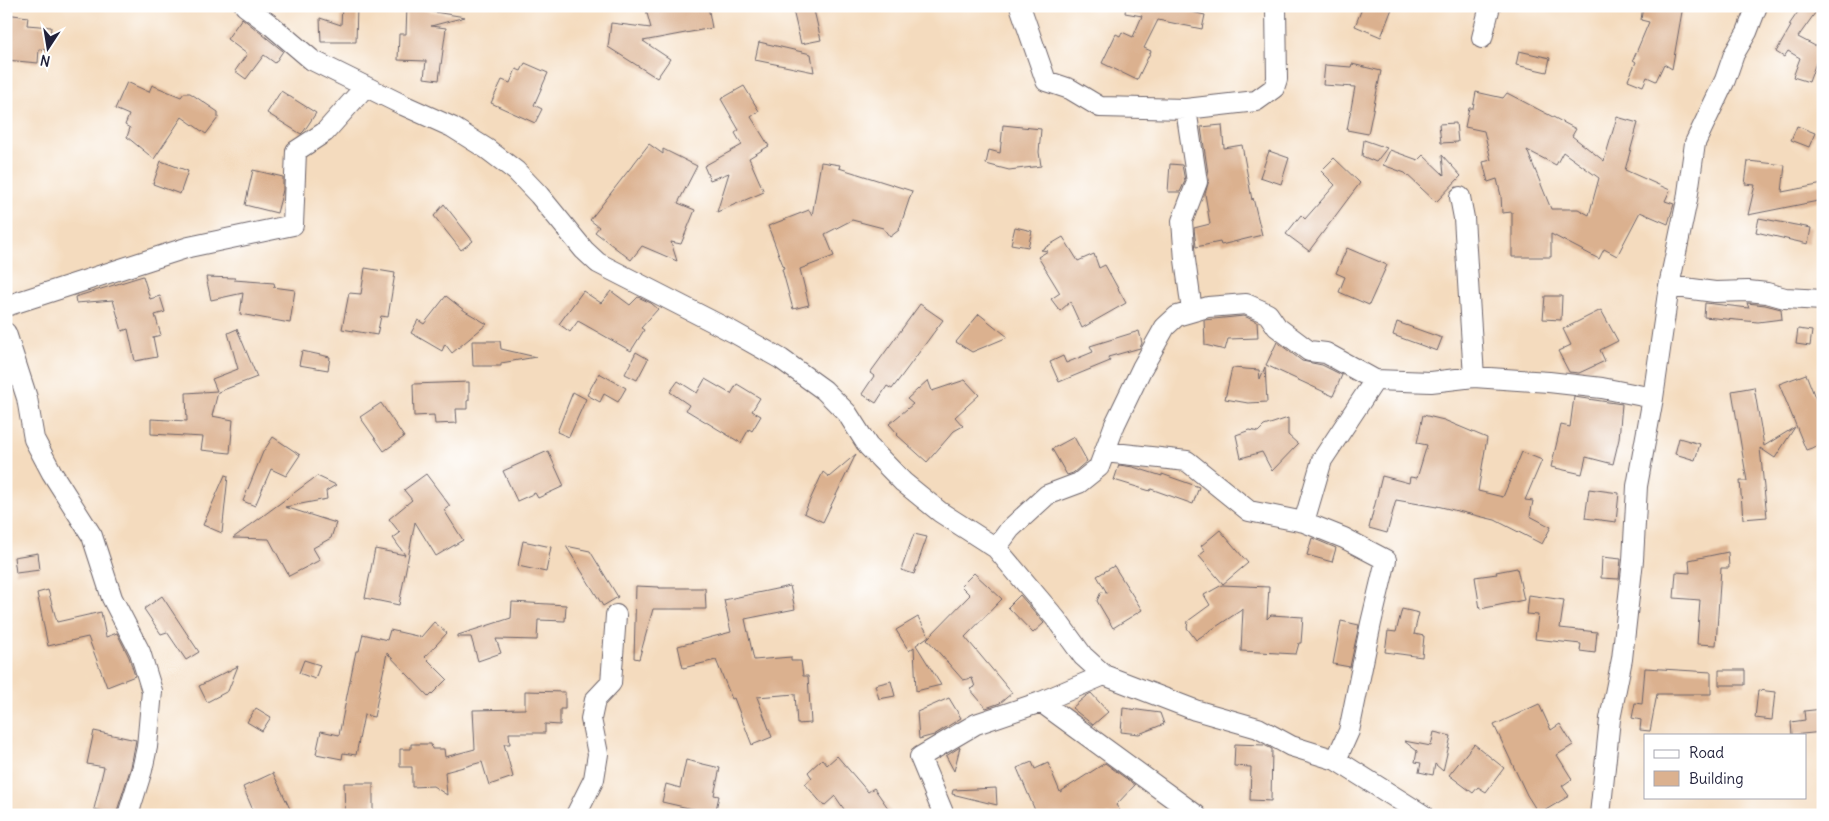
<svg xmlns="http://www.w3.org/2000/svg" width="1829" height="821" viewBox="0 0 1829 821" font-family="Delius,sans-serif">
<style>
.building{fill:#dbb18f;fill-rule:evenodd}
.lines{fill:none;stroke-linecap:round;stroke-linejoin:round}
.street-casing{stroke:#6c6369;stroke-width:22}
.street{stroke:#fff;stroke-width:20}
</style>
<rect width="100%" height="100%" fill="#fff"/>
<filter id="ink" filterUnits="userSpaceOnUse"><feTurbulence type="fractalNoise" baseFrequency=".02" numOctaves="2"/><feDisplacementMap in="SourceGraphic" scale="10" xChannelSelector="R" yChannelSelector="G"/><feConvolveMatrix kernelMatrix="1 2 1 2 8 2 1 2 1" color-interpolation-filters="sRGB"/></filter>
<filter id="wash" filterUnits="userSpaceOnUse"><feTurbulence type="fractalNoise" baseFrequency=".0096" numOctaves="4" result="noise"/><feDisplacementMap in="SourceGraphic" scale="20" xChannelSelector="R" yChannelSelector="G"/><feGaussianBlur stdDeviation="1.12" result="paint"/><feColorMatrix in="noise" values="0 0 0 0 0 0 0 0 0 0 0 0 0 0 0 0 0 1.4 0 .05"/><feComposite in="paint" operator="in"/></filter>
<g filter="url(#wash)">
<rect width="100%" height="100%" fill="#f4dbbe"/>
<g id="blocks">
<path class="building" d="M342 6H357L356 42H321L320 18 341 25Z
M407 6H422V10L465 17 431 26 446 28 439 80 424 78 426 61 398 60 399 34H406Z
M645 6H708L712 28 643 41 670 59 657 78 608 47 611 23 651 28Z
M792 6H813L821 40 801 44Z
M1126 6H1166L1205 15 1202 29 1158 20 1144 48 1151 51 1137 80 1102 63 1116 34 1120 36 1122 32 1133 37 1142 16 1125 13Z
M1363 6H1393L1381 37 1355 26Z
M1643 6H1683L1672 69 1664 64 1656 81 1647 77 1643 86 1628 80 1636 62 1633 60 1649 22 1641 20Z
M1802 6H1820L1798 37 1821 49 1809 82 1793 77 1800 58 1788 51 1784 57 1776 52 1791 26 1789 25Z
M6 14 28 17 27 25 51 27 49 50 39 49 38 63 6 60Z
M242 18 283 51 275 63 264 55 246 79 235 71 247 54 227 39Z
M759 42 811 54 814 72 755 60Z
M1519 51 1550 58 1547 72 1516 65Z
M525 63 548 73 534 105 542 109 535 123 491 103 502 80 510 83 516 69 521 71Z
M1352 64 1381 71 1368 134 1347 130 1355 87 1323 85 1325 65 1351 67Z
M127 82 149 92 152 85 181 97 184 93H190L218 112V118L206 134 182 117 154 159 127 137 130 128 125 125 129 115 115 109Z
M744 86 759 111 751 117 769 146 749 158 764 192 717 212 729 173 710 180 704 166 742 145 735 133 739 130 721 99Z
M281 91 316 113 304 131 301 134 267 113Z
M1476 92 1503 98 1507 93 1576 129 1572 136 1604 161 1617 117 1638 123 1625 170 1670 190 1665 201 1674 204 1668 224 1640 212 1617 256 1604 249 1599 259 1551 234V257H1512V212L1502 213 1501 196 1497 179 1488 182 1483 162 1491 160 1484 131 1465 127 1469 108H1473ZM1527 150 1556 165 1563 152 1599 178 1589 215 1578 209H1551Z
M1456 123 1458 142 1441 143 1439 124Z
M1003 125 1041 129 1039 152 1041 166 1009 170 986 164 989 150 1000 153Z
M1222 125 1224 148 1242 145 1252 200 1253 198 1262 235 1221 245 1220 242 1196 247 1194 228 1210 224 1205 194 1209 180 1201 127Z
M1797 126 1815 133 1809 147 1791 140Z
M1364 140 1387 148 1376 162 1362 156Z
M649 144 663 154V149L697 166 678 203 695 210 681 244 671 242 677 261 642 246 631 260 595 232 599 227 590 220Z
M1390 150 1418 160 1423 155 1444 175 1442 155 1461 176 1436 202 1405 173 1383 165Z
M1269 151 1289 158 1281 184 1260 177Z
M1334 158 1360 183 1309 251 1286 234 1301 215 1305 219 1335 185 1321 171Z
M161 161 188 171 180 194 153 184Z
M1748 161 1785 165 1782 192 1823 184V200L1748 215 1755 185 1745 184Z
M821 162 840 165 839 168 912 191 899 230 890 237 883 228 852 220 825 234 834 256 800 269 809 305 793 309 782 269 784 268 768 226 809 210 812 216Z
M1170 164 1182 165 1185 181 1180 192H1168Z
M253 170 283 177V190L277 213 245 205Z
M444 204 473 241 461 250 434 216Z
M1759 218 1811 228 1808 244 1756 232Z
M1015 227 1032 231 1028 247 1011 244Z
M1063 237 1078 261 1094 254 1099 268 1105 265 1126 303 1082 328 1070 302 1060 311 1051 299 1060 293 1038 257 1048 251 1041 250Z
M1347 248 1387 265 1369 305 1339 292 1345 277 1336 273Z
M365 268 395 273 388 317 381 316 377 335 342 329 349 293 361 294Z
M143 276 150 299 160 296 165 312 155 315 161 335 153 337 157 357 135 361 128 329 122 331 113 300 76 303 75 297Z
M206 277 235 278 234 280 274 283 275 287H273L295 290 290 323 240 314 243 293 211 300Z
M583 291 601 303 611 291 630 305 638 297 651 303 658 309 641 328 644 330 631 351 578 321 570 332 559 324Z
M446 296 465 311 487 324 452 353 445 344 442 351 411 333 418 320 424 324Z
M1545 296H1562L1561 320 1543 319Z
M1705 303 1749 308 1747 303 1765 305 1781 309 1782 319 1758 322 1704 317Z
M920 304 943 320 892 389 887 386 876 403 862 394 874 376 870 373Z
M1601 310 1618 341 1600 350 1605 361 1579 373 1569 372 1558 351 1571 345 1563 329Z
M979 314 1008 337 972 352 956 342Z
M1244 316 1257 322 1258 338 1228 339 1225 350 1205 345 1204 320Z
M1397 322 1442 338 1437 351 1393 335Z
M237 329 257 377 218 392 212 416 233 420 230 453 201 450 203 437 151 434V419L187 421 186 393 217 391 212 379 238 369 228 333Z
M1798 329 1812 331 1810 346 1796 344Z
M1139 331 1142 343 1140 348 1108 357 1110 361 1059 382 1050 362 1063 356 1066 363 1093 352 1090 346Z
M472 341H500L501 349 536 357 501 363V366H473Z
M1277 342 1302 361 1322 365 1342 375 1333 396 1266 365Z
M302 351 330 357 328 370 299 365Z
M636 352 648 359 637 380 625 374Z
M1265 367 1267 402 1248 403 1225 399 1232 368 1259 370 1260 379Z
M599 373 626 388 618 402 604 394 600 402 587 395Z
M1806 374 1823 418V444L1806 450 1779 384Z
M705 379 731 394 737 384 760 398 752 411 761 416 752 431 749 429 741 443 686 410 689 405 670 392 678 381 697 393Z
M928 380 932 391 965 380 979 395 955 417 963 426 954 431 927 462 897 435 898 434 889 424 913 404 907 399Z
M469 382V400L467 401V409H456L457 423 435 424 434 415 414 416 413 384Z
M1754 387 1764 446 1795 427 1775 458 1760 448 1767 517 1743 519 1740 481H1747L1732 391Z
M573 392 586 399 569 437 557 432Z
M1574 397 1622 404 1619 439 1613 464 1586 457 1582 474 1551 467 1561 425 1570 427Z
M381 403 404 437 384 451 360 417Z
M1423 415 1444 420 1487 438 1478 491 1503 497 1522 452 1542 460 1525 500 1533 501 1530 516 1551 527 1542 544 1495 520 1437 506V507L1396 500 1387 533 1369 528 1382 476 1409 483 1410 477 1417 478 1427 445 1417 443Z
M1288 418V435L1298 444 1272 471 1262 452 1241 458 1236 435 1250 430 1258 432 1264 426Z
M273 437 300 455 286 476 271 469 255 506 243 501 263 452Z
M1074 437 1087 461 1073 473 1067 475 1052 449Z
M1679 438 1700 444 1695 460 1675 454Z
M548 451 564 486 538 498 535 493 517 501 503 471Z
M856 454 823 522 804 513 823 472 829 477Z
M1119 465 1133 467 1162 476V474L1199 487 1193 504 1151 489 1150 491 1114 480Z
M426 474 450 506 444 510 463 540 436 556 415 522 399 605 365 598 375 549 405 555 393 538 400 533 389 519 412 500 404 490Z
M225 475 228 476 222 533 203 525Z
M317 476 336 485 326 491 327 499 285 507 336 523 331 538 313 548 320 560 289 576 269 539 233 538Z
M1589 489 1619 493 1616 522 1585 518Z
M1220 530 1248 563 1223 584 1199 556 1205 551 1201 546Z
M914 534 927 537 914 574 901 570Z
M1312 538 1336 548 1332 562 1307 555Z
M523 541 551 547 546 572 518 566Z
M566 546 590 551 618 597 603 606Z
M1728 552 1729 568H1721L1716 645 1697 644 1700 600 1674 598 1676 572 1690 573 1689 560Z
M38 553 40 570 16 573 14 557Z
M1602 557 1621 559 1619 579 1601 578Z
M1114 566 1142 610 1113 628 1097 601 1101 592 1107 593 1097 576Z
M1517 568 1524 600 1480 609 1475 577 1497 574 1496 572Z
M974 573 1002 599 965 637 1012 693 1000 703 986 708 970 689 975 687 972 678 963 680 927 639 970 595 961 586Z
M1222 585 1269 587 1267 619 1271 615 1303 617 1301 643H1299L1296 654 1241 651 1243 609 1196 640 1187 628 1188 621 1210 605 1204 595Z
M636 586 659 587V588H705L706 609H653L639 659 634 658Z
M790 586 795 609 745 619 754 660 791 657V661H801L803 676H808L811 723 797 724 795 694 757 697 772 737 752 745 734 698 732 699 716 660 683 668 678 646 731 632 724 600Z
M48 590 57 622 101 612 106 637 117 633 129 657 135 676 107 687 88 637 48 646 37 593Z
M1020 595 1044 623 1033 633 1008 607Z
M1529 595 1564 600 1560 628 1597 632 1595 653 1580 651 1581 644 1535 639 1538 615 1527 614Z
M162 596 199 652 186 660 167 632 161 634 144 609Z
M512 602 566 605 565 621 538 620 537 640 496 639 501 653 478 661 471 637H458V635L511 618Z
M1402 609 1419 613 1414 634 1424 636 1422 657 1385 652 1388 631 1396 632Z
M918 617 929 636 916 645 941 685 916 691 914 647 909 651 896 630Z
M1341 621 1359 625 1350 667 1333 664Z
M434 622 447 633 425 657 447 679 429 697 387 653 374 717 364 715 356 755 343 753 342 759 316 754 321 731 339 735 356 651H359L363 634 387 640 390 630 421 637Z
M304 660 320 665 315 679 299 673Z
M238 666 228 691 207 702 199 686Z
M1645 668 1711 672V694H1657L1650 731 1640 730 1641 720 1632 718 1635 703 1642 704Z
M1719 670H1745V685H1719Z
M891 681 895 696 879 699 875 685Z
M1758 690 1775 692 1772 720 1755 718Z
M525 691 565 692V709H560V725L545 724V733H509L510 744H504L513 777 489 785 482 762 445 772 447 795 433 786 412 787V767H400V749H411V744H431L432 749H444L445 757 475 749 473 710 525 709Z
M1091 693 1108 712 1093 725 1072 708 1086 696Z
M949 698 961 718 934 735 919 739 917 712Z
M1539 704 1551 730 1560 724 1573 745 1557 755 1572 779 1562 786 1569 796 1539 814 1527 795 1494 725Z
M256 708 271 717 262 731 247 722Z
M1123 708 1160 713 1164 724 1139 734 1121 732Z
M1823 709V732L1792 735 1791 722 1805 720 1804 711Z
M94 731 136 740 131 767 116 814 94 809 104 767 87 764Z
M1434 732 1451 736 1443 771 1435 764 1433 775 1419 772 1421 763 1415 762 1417 751 1404 741 1431 746Z
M1235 744 1264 745 1272 749 1271 801 1250 800 1251 767 1234 766Z
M1474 744 1504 768 1486 792 1478 787 1473 793 1449 775Z
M960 747 954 771 946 756Z
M837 756 868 792 874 788 893 815H848L835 796 824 806 805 784 812 778 808 772 822 759 827 765Z
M686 760 720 768 714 795 719 796 715 814 662 802 666 784 680 788Z
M1032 762 1035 769 1048 763 1060 792 1105 763 1135 785 1116 805 1123 815H1037L1017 768Z
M273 773 291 811 282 815H255L243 787Z
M344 783H373V815H345Z
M996 788 997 805 952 794 953 790Z"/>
</g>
</g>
<g filter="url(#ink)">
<use href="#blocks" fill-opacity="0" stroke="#6c6369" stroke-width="1"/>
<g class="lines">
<g class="street-casing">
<path id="street" d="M245 6 272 26 312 60 403 105 452 127 487 149 516 171 539 195 584 250 598 263 733 332 781 359 824 390 847 413 868 446 903 482 940 512 996 548 1056 619 1083 656 1104 675 1195 710 1258 728 1291 746 1336 760 1423 815
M1020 6 1046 81 1070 89 1100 107 1186 109 1256 101 1274 88 1277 79 1276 6
M1482 38 1490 6
M1186 109 1197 182 1182 221 1185 260 1192 311
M1460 197 1464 218 1474 377
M1669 286 1715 292 1748 291 1767 293 1785 298 1823 300
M6 306 189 247 293 225 296 151 325 132 365 87
M6 333 27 398 34 439 52 473 92 536 112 598 140 652 152 691 147 747 142 770 128 815
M1105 452 1187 461 1249 511 1304 522
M996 548 1010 529 1047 495 1079 483 1099 467 1115 424 1142 368 1165 327 1177 316 1208 307 1246 304 1262 311 1268 314 1277 327 1309 351 1326 353 1375 380 1431 382 1474 377 1549 382 1602 388 1653 398
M1041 702 1196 815
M1336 760 1349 731 1371 623 1386 560 1344 538 1304 522 1322 460 1375 380
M576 815 594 779 598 754 591 719 595 700 611 683 616 615
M944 815 920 757 976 724 1041 702 1104 675
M1600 815 1610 719 1622 659 1633 560 1637 486 1653 398 1669 286 1687 200 1695 143 1725 80 1734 54 1747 32 1757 6"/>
</g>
<use href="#street" class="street"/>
</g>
</g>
<rect width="1829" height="821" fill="none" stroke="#fff" stroke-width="25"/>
<rect x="1644" y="734" width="162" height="65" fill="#ffffff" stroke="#a7a7b1"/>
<rect x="1654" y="750" width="25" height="8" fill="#ffffff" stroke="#a7a7b1"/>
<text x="1689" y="758" font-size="15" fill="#22223b">Road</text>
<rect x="1654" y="771" width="25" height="15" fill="#dbb18f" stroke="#a7a7b1"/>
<text x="1689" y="784" font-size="15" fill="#22223b">Building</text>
<g transform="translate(48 48) rotate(192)" stroke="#ffffff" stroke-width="4" paint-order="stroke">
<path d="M0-4L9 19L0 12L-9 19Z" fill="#22223b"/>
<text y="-8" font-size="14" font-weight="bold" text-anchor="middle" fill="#22223b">N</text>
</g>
</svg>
